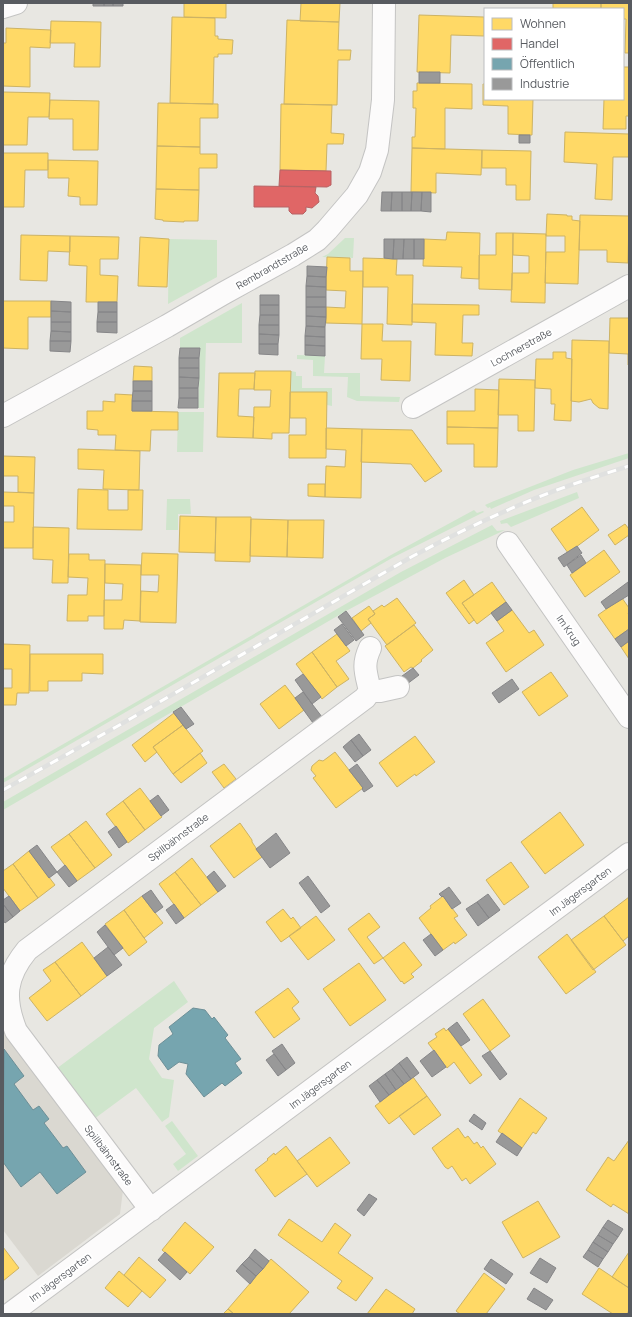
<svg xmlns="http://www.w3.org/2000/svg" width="632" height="1317" viewBox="0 0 632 1317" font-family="Manrope,sans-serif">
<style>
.education{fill:#dad8d1}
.green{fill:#cfe5cc}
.homes{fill:#ffd966;stroke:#cdb364}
.shops{fill:#e06666;stroke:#b76364}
.public{fill:#76a5af;stroke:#6d8f97}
.industry{fill:#999;stroke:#868688}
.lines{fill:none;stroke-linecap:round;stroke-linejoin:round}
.street-casing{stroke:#c4c4c3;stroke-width:24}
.street{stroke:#fcfbfb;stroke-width:22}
.rail-casing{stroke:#e0e1e0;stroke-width:4.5}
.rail{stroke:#fff;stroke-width:3;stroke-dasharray:9;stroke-linecap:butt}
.labels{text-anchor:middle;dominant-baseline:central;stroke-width:4;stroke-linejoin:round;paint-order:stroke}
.street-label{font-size:10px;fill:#585b60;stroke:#fff}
</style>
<rect width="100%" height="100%" fill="#e8e7e2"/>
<path class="education" d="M3 1028 123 1190 120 1214 38 1276 3 1230Z"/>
<path class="green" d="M345 238H354L353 258 322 257 328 254Z
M169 239 217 240V277L168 304Z
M242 303V343H206L204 408H198L200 348H180V338Z
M297 355 325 356 324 373H360V396L400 397 399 402 357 401 347 397 348 377 313 376V360L297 359Z
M291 371 296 372V376H302V388H332V406L327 405V392H290Z
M178 412H204L203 452H177Z
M629 453V458L534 490 491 509 490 507 488 508 485 505 494 501 573 470Z
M577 492 579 498 511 527 507 523 501 524 500 521Z
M167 499H190L191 514H178V530H166Z
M474 510 477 513 483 511 484 512 392 558 3 783V779L8 776 391 555Z
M492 525 497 531 505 530 445 558 346 611 3 810V802L401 572Z
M174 981 188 1002 154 1028 149 1059 162 1078 174 1080 169 1117 162 1122 136 1088 94 1119 56 1069Z
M172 1121 198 1156 178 1171 173 1164 186 1154 165 1126Z"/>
<path class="homes" d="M184 3H226V18L184 17Z
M301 3H340L339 22 300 21Z
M553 3H601V9H553Z
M601 3H629V53H625L626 19H623V9H601Z
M419 15 484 17V36L451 35 450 73 417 72Z
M172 17 215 18V36H218V39L233 40 232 54H218V57H214L213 104 170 103Z
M287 20 339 22 338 50H351L350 60H338L337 105 284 104Z
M51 21 101 22 100 67H74L75 43H50Z
M6 28 51 30 50 48 30 47V87L3 86V43H6Z
M623 67H629V116H626V129H603L604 99H623Z
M417 83 472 84V109L445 108V149L412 148V137H415L416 108H413V91H417Z
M483 84H485V99H533L532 135 508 134V106L483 105Z
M3 92 50 93 49 117H28L27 145H3Z
M50 100 99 101 98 150H73V119H49Z
M158 103 218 104V118H200V147L157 146Z
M281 104 332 105 331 133 344 134 343 144H327L326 171 280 170Z
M565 132 629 134V157H613L612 200 595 199 597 164 564 162Z
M157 146 200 147V154H217V168H199V190L156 189Z
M412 148 482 150 481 175 436 173V193L411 192Z
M482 150 531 151 530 200H516V185H506V168H482Z
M3 153H48V170H25L24 207H3Z
M48 160 98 161 97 205H80V197L68 196 69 178H48Z
M156 189 199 190 198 221H184V222L163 221V220L155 219Z
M547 214 567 215V216H572V220L580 221 578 284 545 283 546 252H565V236H546Z
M580 215 629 216 628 263 607 262V250H579Z
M447 232 480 233 479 279 461 278 462 267 423 266 424 239 446 240Z
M496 233H513L512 290 479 289V255H496Z
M513 233 546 234 545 303 511 302 512 273H529V256L513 255Z
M21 235 70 236V252L48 251 47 281 20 280Z
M70 236 119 237 118 259H100V275L118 276 117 302H86L87 266 69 265Z
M140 237 169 239 167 287 138 286Z
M327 257 350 258V271H363L362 324 326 323V307L345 308 346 291 326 290Z
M363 258 397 259 396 275H413L412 325 387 324 388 287H363Z
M3 301H51V317H28V349L3 348Z
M412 304 479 305V315H463L462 343H473L472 356 435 355 436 323 412 322Z
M610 318H629V365H628V354L609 353Z
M362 324H383L382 341H411L410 381 381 380 382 359H361Z
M572 340 609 341 608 409 599 408 593 403 591 399 579 402 571 401Z
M553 352H566V358L572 359 571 421 554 420 555 404H551V389L535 388 536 359H553Z
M134 366 152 367V381H133Z
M255 371H291L289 433H272V439L253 438 254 407H270L271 390H254Z
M219 373H255L254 389H239L238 416 254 417 253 438 217 437Z
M499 379 535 380 534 431H518V415H498Z
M475 389 499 390 498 428 447 427V411H475Z
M290 392H327L326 458H289V435H306V418H290Z
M115 394 133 395 132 411 178 412V430H151L150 451 115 450 116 435H98V430L87 429V411H103V401L115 402Z
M447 427 498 428 497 467H474V444H447Z
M326 428 362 429 361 498 325 497 326 466 345 467 346 450 326 449Z
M362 429 412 430 442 471 425 482 411 464 361 462Z
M78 449 140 451 139 490 103 489 104 470 78 469Z
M3 456 35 457 34 493 18 492V476H3Z
M308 484H325V497L308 496Z
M78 489 108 490V510H128V490H143L142 530 77 529Z
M3 492 34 493 33 548H3V522H14V506H3Z
M582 507 599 530 568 553 551 529Z
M180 516 216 517 215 553 179 552Z
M216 517H251L250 562 215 561Z
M251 519 288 520 287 557 250 556Z
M288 520H324L323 558 287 557Z
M625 524 629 529V535L615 545 608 535Z
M33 527 69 528 68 583H52L53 560 33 559Z
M604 550 620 572 585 597 570 575Z
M142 553 178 554 176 623 140 622 141 591 158 592 159 575H141Z
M69 554H89V560H105L104 616H88V621H67L68 595H87L88 578 68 577Z
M105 564 141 565 140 621 124 620 123 629H104V600H122L123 584 105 583Z
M464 580 474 595 462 603 474 620 469 624 446 593Z
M492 582 506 602 477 624 462 603Z
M397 598 416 623 387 645 368 619 375 614 373 611 382 605 384 607Z
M622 598 629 608V612L628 613 629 615V629L615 639 598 615Z
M369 606 375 614 368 619 371 623 361 631 352 618Z
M512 610 529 633 534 630 544 645 506 672 486 643 504 631 497 621Z
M414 625 433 650 421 660 422 661 413 668 411 667 404 672 385 646Z
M337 634 350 651 336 661 349 679 337 687 312 652Z
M629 641V659L621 647Z
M3 644 30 645 29 693H17L16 705H3V688H12V669H3Z
M312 652 337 687 322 699 296 664Z
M30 654H103V674L82 673V681H48V691H30Z
M551 672 568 696 539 716 522 692Z
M285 685 304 710 279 729 260 704Z
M174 713 183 725 153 747 157 752 145 762 132 745Z
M183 725 203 751 173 774 153 747Z
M415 736 435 762 416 776 415 774 397 787 379 763Z
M335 752 363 788 336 808 313 778 316 776 311 770 312 766 319 760 323 761Z
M200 753 207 763 181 783 173 774Z
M224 764 236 779 224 788 212 772Z
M140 788 162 817 145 830 123 801Z
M123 801 145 830 128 843 106 814Z
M560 812 584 845 545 874 521 842Z
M86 821 112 855 95 868 69 834Z
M240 823 252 840V842L256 848V849L262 857 234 878 210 846Z
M69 834 95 868 77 881 51 847Z
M29 851 55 885 38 898 13 864Z
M192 858 218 892 201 905 175 872Z
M511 862 529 887 504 905 486 880Z
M13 864 38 898 20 911 3 888V871Z
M175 872 201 905 184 918 159 884Z
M142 896 163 923 144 938 124 910Z
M443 896 458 916 454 918 467 935 455 944 454 942 443 950 419 918 431 908 430 906Z
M629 897V936L623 941 604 916Z
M283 909 291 919 293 917 301 928 281 942 266 922Z
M124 910 147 942 129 956 105 924Z
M369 913 380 927 367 937 383 958 374 964 348 929Z
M316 916 335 940 308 960 289 936Z
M604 916 626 945 593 970 571 940Z
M567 934 596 972 566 994 538 957Z
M82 942 107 976 81 996 55 962Z
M404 942 422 965 411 974 414 977 404 984 402 981 401 982 383 958Z
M55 962 81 996 47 1021 29 998 51 981 43 970Z
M359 963 386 1000 350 1026 323 989Z
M288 988 299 1002 292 1008 300 1019 274 1038 255 1012Z
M483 999 510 1036 490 1051 463 1014Z
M444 1028 446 1031 448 1029 482 1075 470 1084 454 1062 447 1068 428 1043 437 1037 435 1034Z
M413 1077 427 1096 389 1124 375 1106Z
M427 1096 441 1115 414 1135 399 1116Z
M520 1098 547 1118 536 1134 533 1132 522 1148 498 1131Z
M458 1128 465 1138 468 1136 474 1144 477 1142 481 1148 483 1146 496 1164 470 1184 466 1178 462 1181 452 1166 448 1169 445 1167 432 1148Z
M330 1137 350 1163 317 1187 297 1161Z
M629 1140V1214L613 1204 611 1207 586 1190 608 1157 614 1161Z
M286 1146 307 1174 275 1197 255 1170 268 1160 267 1159 274 1153 275 1155Z
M538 1201 560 1237 523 1258 502 1222Z
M289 1219 322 1242 335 1223 351 1235 338 1253 373 1278 356 1301 337 1288 342 1281 278 1235Z
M185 1222 214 1247 190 1274 162 1250Z
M3 1247 19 1268 3 1281Z
M629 1252V1288L612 1277Z
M139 1257 166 1280 150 1298 124 1275Z
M271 1259 309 1292 289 1314H234L228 1309Z
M599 1268 629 1288V1310L627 1314H613L582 1294Z
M119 1271 142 1291 128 1307 105 1288Z
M484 1273 505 1289 486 1314H460L456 1311Z
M386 1289 415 1309 412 1314H367Z
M228 1309 234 1314H223Z"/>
<path class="shops" d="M280 170 331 171V185L327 187 279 186Z
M254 186 316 187 315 193 318 196 319 202 312 208 306 207V211L303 214H292L289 211V207H254Z"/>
<path class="public" d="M193 1008 205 1010 212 1019 214 1017 228 1035 225 1038 241 1059 235 1063 242 1073 225 1086 222 1083 204 1097 186 1074 188 1064 179 1062 168 1070 158 1056 159 1045 173 1034 169 1027Z
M4 1049 24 1076 14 1084 33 1110 39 1106 49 1119 44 1123 63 1148 67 1146 86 1172 57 1194 40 1172 21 1187 3 1162Z"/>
<path class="industry" d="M93 3H104V6H93Z
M104 3H113V6H104Z
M113 3H123V6H113Z
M419 72H440V83H419Z
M519 135H530V143H519Z
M382 192H392L391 211H381Z
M392 192H402V211H391Z
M402 192H412L411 211H402Z
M412 192H422L421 211H411Z
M422 192H431V212L421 211Z
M384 239H394L393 259 384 258Z
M394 239H404L403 259H393Z
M404 239H414V259H403Z
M414 239H424V259H414Z
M307 266 327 267 326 277 307 276Z
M307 276 326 277V287L306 286Z
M306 286 326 287V297H306Z
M260 295H279V305H260Z
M306 297H326V307H306Z
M51 301 71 302V312L51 311Z
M98 302H117V312H98Z
M260 305H279V315H260Z
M306 307H326V317L306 316Z
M51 311 71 312V322H51Z
M98 312H117V322H97Z
M260 315H279V325H259Z
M306 316 326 317 325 327 306 326Z
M51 322H71V332L51 331Z
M97 322H117V333L97 332Z
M259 325H279V335L259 334Z
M306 326 325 327V337L305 336Z
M51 331 71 332V341H50Z
M259 334 279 335 278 344H259Z
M305 336 325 337V346L305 345Z
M50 341H71L70 352 50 351Z
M259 344H278V355L259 354Z
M305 345 325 346V356L305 355Z
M180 348H200L199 358H179Z
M179 358H199V368H179Z
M179 368H199V378L179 377Z
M179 377 199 378 198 388H179Z
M133 381H152V391H133Z
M179 388H198V398H179Z
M133 391H152V401H132Z
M179 398H198V408H178Z
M132 401H152V411H132Z
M577 546 582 553 564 567 558 558Z
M581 555 586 563 572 573 567 565Z
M628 582 629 595 606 609 601 602Z
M506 602 512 610 497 621 491 613Z
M346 611 364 635 356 641 338 617Z
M342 624 354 640 346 646 334 630Z
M629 629V641L621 647 615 639Z
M413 668 419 675 403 687 398 679Z
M303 674 321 697 312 704 295 680Z
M512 679 519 689 499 703 492 693Z
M303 692 322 717 313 723 295 698Z
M181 707 194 724 186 729 173 712Z
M359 734 371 750 363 756 351 740Z
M351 740 363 756 355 762 343 747Z
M357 764 373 786 364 792 362 789 363 788 349 770Z
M158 795 169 810 161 816 150 801Z
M116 826 127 842 119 848 108 832Z
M276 833 290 853 270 868 256 849Z
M37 845 57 872 49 878 29 851Z
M65 865 77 881 69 887 57 872Z
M214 871 226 886 218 892 207 877Z
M308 876 330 906 321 913 299 883Z
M449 887 461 903 452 909 443 896 442 897 439 894Z
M151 890 163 907 155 913 142 896Z
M488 894 500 910 489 918 477 902Z
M9 896 20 911 13 917 3 904V900Z
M477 902 489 918 478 926 466 909Z
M3 904 13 917 5 923 3 920Z
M174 904 184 918 176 924 166 910Z
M105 925 123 948 114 955 97 932Z
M431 934 443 950 435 956 423 940Z
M108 947 122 965 107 976 94 958Z
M457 1022 470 1040 461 1046 448 1029Z
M282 1044 295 1063 286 1070 272 1051Z
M434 1050 446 1067 432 1077 420 1061Z
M490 1051 507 1074 500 1080 482 1056Z
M274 1054 286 1070 278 1076 266 1060Z
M407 1057 419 1073 411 1079 399 1063Z
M399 1063 411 1079 404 1084 392 1069Z
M392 1069 404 1084 396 1090 385 1074Z
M385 1074 396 1090 389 1095 377 1080Z
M377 1080 389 1095 380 1102 369 1086Z
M474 1114 486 1123 482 1130 469 1121Z
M502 1133 522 1148 517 1156 496 1142Z
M369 1194 377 1199 364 1216 357 1210Z
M608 1220 623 1229 618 1237 603 1227Z
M603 1227 618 1237 613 1244 598 1235Z
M598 1235 613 1244 608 1252 593 1242Z
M593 1242 608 1252 603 1259 588 1250Z
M255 1249 269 1261 263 1269 249 1257Z
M588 1250 603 1259 598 1267 583 1257Z
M165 1252 187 1272 180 1280 158 1260Z
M249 1257 263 1269 256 1276 242 1264Z
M540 1258 556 1268 547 1283 530 1273Z
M491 1259 513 1274 506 1284 484 1269Z
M242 1264 256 1276 250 1284 236 1271Z
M534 1288 553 1300 546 1310 527 1299Z"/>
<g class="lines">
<g class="street-casing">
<path id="street" d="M3 7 16 3
M413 407 629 286
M3 416 167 326 224 293 293 255 317 240 327 230 357 195 370 172 377 150 383 100 384 3
M508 543 629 717
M370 648C362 665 366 673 370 691H380L398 687
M151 1210 16 1031C3 998 5 977 27 950L365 698 370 691
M10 1314 629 854"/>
</g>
<use href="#street" class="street"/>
<g class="rail-casing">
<path id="rail" d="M3 790 116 727 413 556C447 538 482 521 517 506 553 490 591 478 629 466"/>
</g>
<use href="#rail" class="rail"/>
</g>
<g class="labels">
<g class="street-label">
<text transform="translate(272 266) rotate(-30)">Rembrandtstraße</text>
<text transform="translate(521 347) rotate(-29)">Lochnerstraße</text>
<text transform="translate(569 630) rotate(55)">Im Krug</text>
<text transform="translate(178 837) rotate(-37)">Spillbähnstraße</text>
<text transform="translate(580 891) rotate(-37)">Im Jägersgarten</text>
<text transform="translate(320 1084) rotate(-37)">Im Jägersgarten</text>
<text transform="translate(109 1155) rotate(53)">Spillbähnstraße</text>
<text transform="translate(60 1277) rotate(-37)">Im Jägersgarten</text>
</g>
</g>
<rect width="632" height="1317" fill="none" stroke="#585b60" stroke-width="8"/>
<rect x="484" y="8" width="140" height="92" fill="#ffffff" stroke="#bcbdbf"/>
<rect x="492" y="18" width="20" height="12" fill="#ffd966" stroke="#bcbdbf"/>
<text x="520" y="28" font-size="12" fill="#585b60">Wohnen</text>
<rect x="492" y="38" width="20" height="12" fill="#e06666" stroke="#bcbdbf"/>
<text x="520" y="48" font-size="12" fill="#585b60">Handel</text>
<rect x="492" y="58" width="20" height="12" fill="#76a5af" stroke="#bcbdbf"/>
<text x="520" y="68" font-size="12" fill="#585b60">Öffentlich</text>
<rect x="492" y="78" width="20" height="12" fill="#999999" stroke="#bcbdbf"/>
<text x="520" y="88" font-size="12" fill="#585b60">Industrie</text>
</svg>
